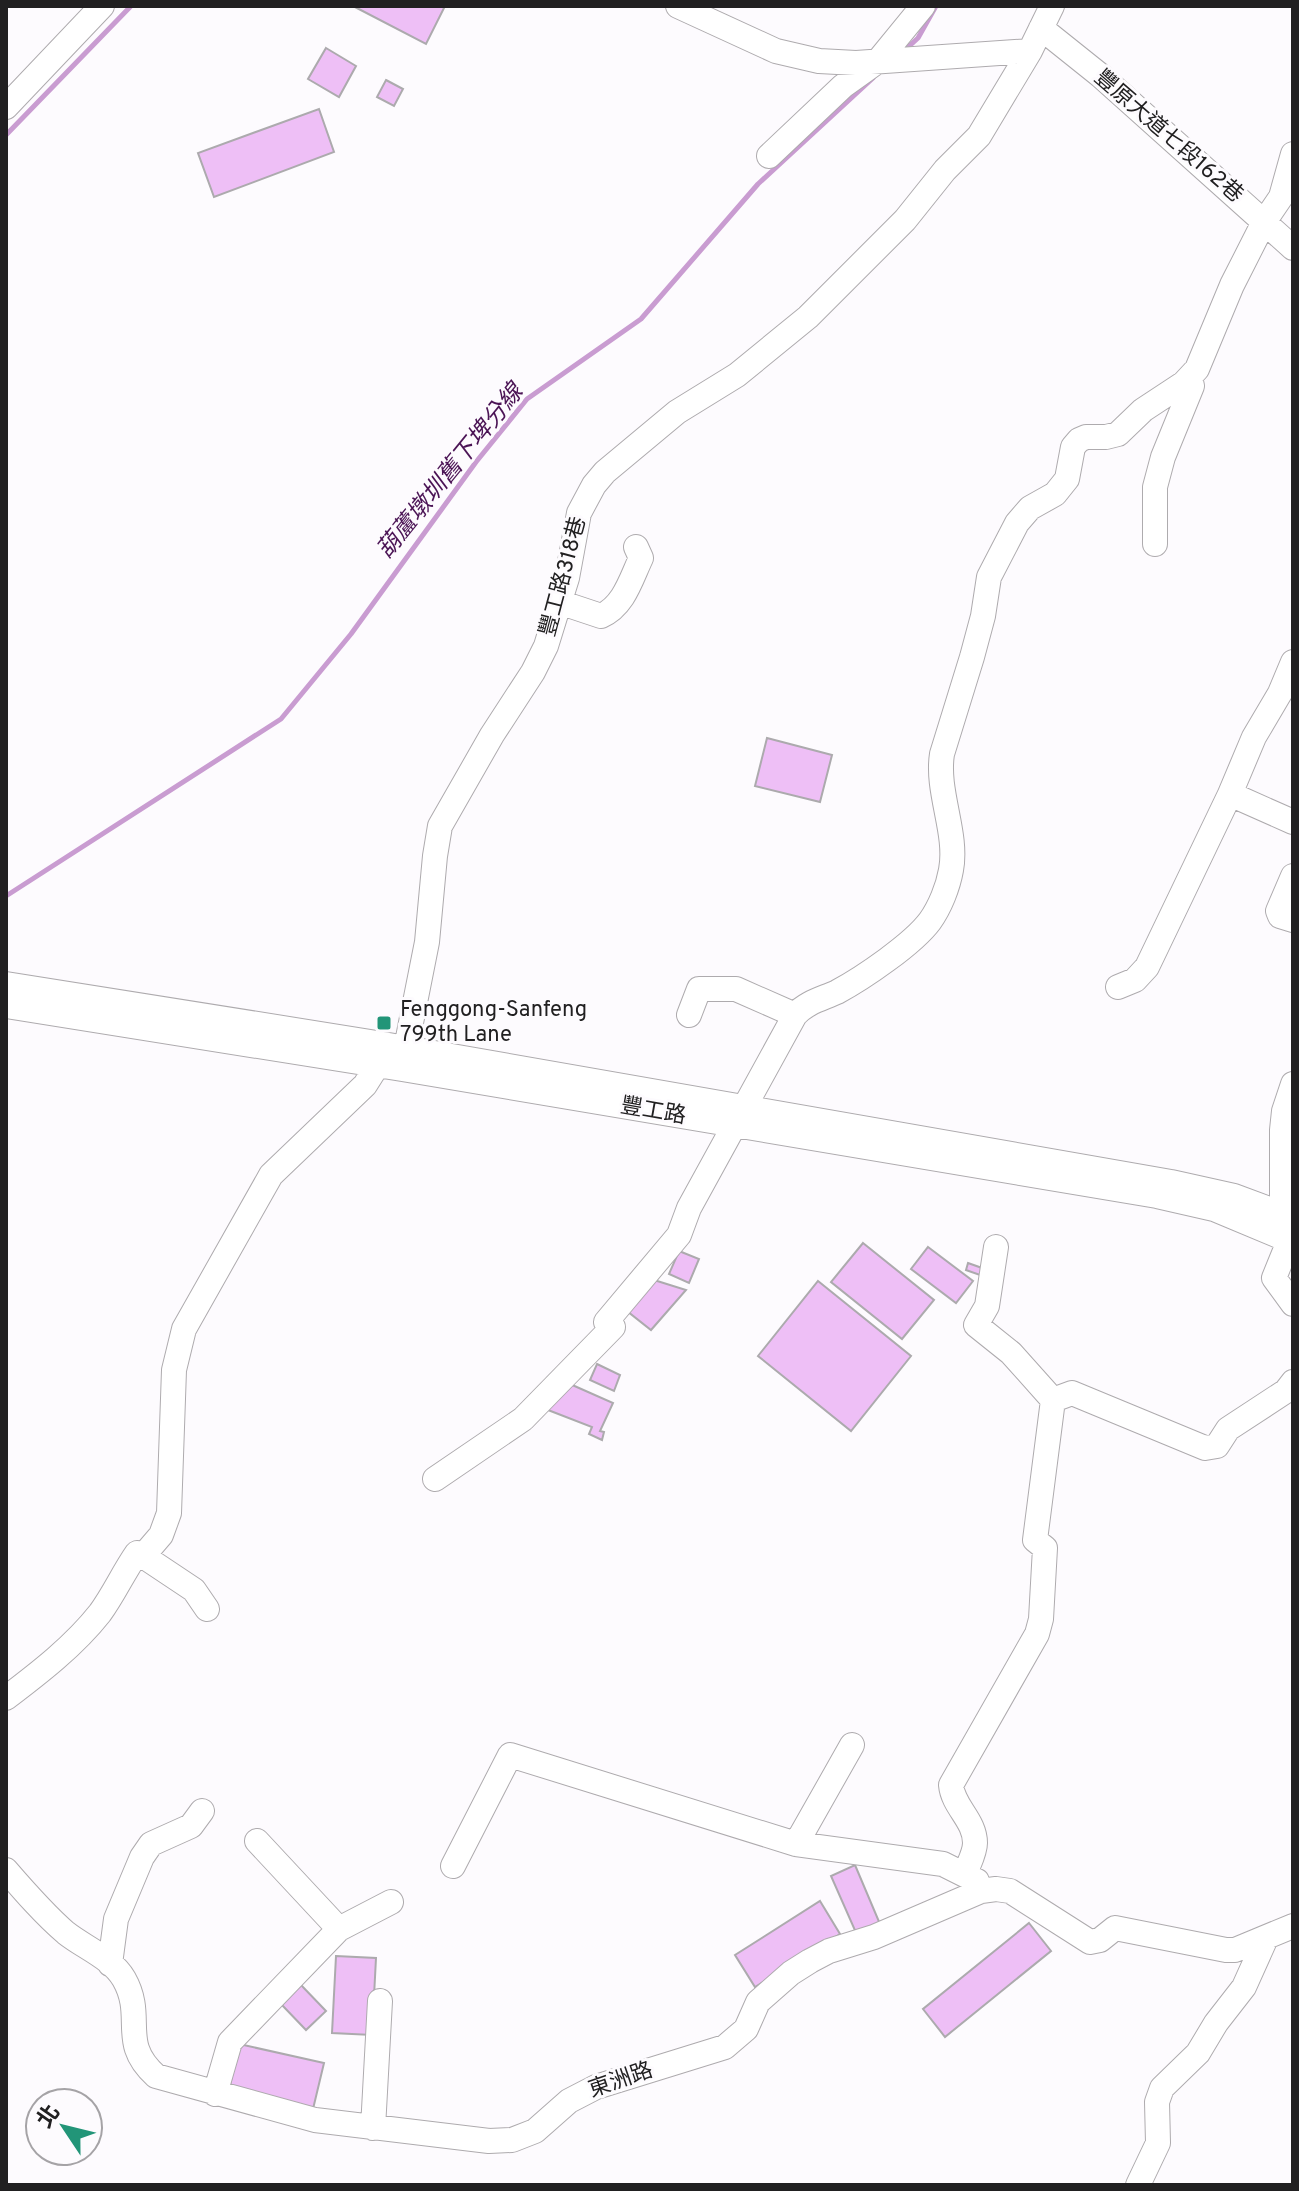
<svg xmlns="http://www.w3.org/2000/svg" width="1299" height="2191" viewBox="0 0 1299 2191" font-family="Overpass,'Noto Sans TC',sans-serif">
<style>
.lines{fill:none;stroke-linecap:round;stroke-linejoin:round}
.stream{stroke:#c99cd1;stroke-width:5}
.building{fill:#eebff6;stroke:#acaaad;stroke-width:2}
.minor-casing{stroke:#aeabae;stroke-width:26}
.minor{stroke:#fff;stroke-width:24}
.poi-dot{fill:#229578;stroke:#fdfbfe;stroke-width:3}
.labels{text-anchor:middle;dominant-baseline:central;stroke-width:6;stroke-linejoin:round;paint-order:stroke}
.street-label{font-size:22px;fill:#212021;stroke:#fdfbfe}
.poi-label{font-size:22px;fill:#212021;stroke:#fdfbfe;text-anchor:start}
.water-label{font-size:24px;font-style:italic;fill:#4b1455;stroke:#fdfbfe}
</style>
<rect width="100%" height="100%" fill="#fdfbfe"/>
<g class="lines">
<path class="stream" d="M905 50 918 38 936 6
M6 135 131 6
M6 896 281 719 351 634 476 462 527 399 641 319 758 184 873 78"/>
</g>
<path class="building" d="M353 6H445L426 44Z
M326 48 356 66 339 97 308 79Z
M386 80 403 89 394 106 377 97Z
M319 109 334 152 214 197 198 153Z
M767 738 832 755 820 802 755 786Z
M863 1243 934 1300 902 1339 831 1282Z
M928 1247 973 1281 956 1303 911 1269Z
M679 1251 699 1259 689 1283 669 1274Z
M968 1263 982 1268 980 1275 966 1270Z
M654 1280 686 1290 651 1330 627 1311Z
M818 1281 911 1356 851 1431 758 1356Z
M597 1364 620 1375 614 1391 590 1380Z
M570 1384 613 1403 600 1431 604 1432 602 1440 589 1434 592 1427 548 1410Z
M855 1865 880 1924 857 1935 831 1876Z
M820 1901 840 1934 755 1987 735 1955Z
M1029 1923 1051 1951 945 2037 923 2009Z
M336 1956 376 1958 372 2035 332 2033Z
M301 1985 326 2011 306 2030 281 2004Z
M239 2044 324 2063 313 2109 229 2090Z"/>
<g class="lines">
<g class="minor-casing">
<path id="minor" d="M678 6 776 51 819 61 856 63 1030 51
M1041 28 1101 76 1293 248
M6 107 102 6
M769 156 843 86 878 61 923 6
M1155 544V487L1163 457 1192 386 1190 377
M559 602 601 616C624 606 631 579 641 558L636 547
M1293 662 1280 693 1254 737 1230 794 1293 822
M1293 876 1278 911 1280 916 1293 920
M6 984 383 1044 1171 1182 1234 1196 1293 1218
M1118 987 1135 980 1147 967 1230 794
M6 1006 402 1069 1157 1196 1214 1209 1293 1242
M689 1015 699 989H736L795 1015
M403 1063 427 942 435 856 440 826 492 735 533 672 546 646 567 578 579 513 594 485 605 472 677 412 737 375 808 317 905 220 945 170 979 136 1030 51 1052 6
M1293 1084 1284 1111 1282 1130V1212L1289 1241 1274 1278 1293 1304
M996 1247 987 1306 976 1325 1011 1353 1053 1400
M435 1479 523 1419 613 1327 606 1322 679 1235 689 1208 795 1015C807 1002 822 999 837 992 863 978 913 944 930 921 940 907 948 887 951 870 958 833 936 792 942 754L972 657 983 616 989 577 1017 523 1030 508 1055 494 1067 479 1073 447 1079 440 1086 437H1106L1118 434 1143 410 1184 383 1197 369 1232 285 1264 222 1281 197 1293 154
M143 1556 194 1590 207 1609
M6 1698C39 1673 74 1646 100 1613 114 1594 123 1573 137 1553L143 1556 161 1535 169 1513 174 1370 184 1329 271 1175 365 1085 377 1066 380 1054
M257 1841 339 1929
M796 1844 852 1745
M453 1866 510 1755 796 1844 943 1864 977 1881
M6 1870C25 1892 44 1914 66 1933 85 1948 112 1958 124 1979 146 2018 118 2042 156 2076L315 2120 489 2141 512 2140 535 2131 569 2101 596 2087 725 2047 746 2029 758 2002 791 1973 810 1961 829 1951 874 1937 981 1891 996 1889 1010 1891 1090 1942 1100 1940 1115 1928 1226 1950H1235L1293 1926
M965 1874C968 1865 975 1853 975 1843 975 1820 953 1807 951 1785L1037 1634 1041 1619 1045 1548 1035 1540 1053 1400 1072 1393 1205 1448 1217 1446 1228 1429 1286 1391 1293 1382
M110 1964 116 1919 142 1857 151 1844 191 1826 202 1811
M215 2094 230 2042 339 1929 391 1902
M373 2128 380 2001
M1138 2185 1158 2143 1157 2102 1162 2088 1198 2053 1216 2023 1244 1987 1266 1938"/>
</g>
<use href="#minor" class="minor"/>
</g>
<rect class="poi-dot" x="376" y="1015" width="16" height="16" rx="4"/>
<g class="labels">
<g class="street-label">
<text transform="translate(1168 137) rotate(41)">豐原大道七段162巷</text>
<text transform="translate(564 577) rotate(-75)">豐工路318巷</text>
<text transform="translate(653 1112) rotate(10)">豐工路</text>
<text transform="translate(621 2081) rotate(-19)">東洲路</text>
</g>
<g class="poi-label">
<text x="400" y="1010">Fenggong-Sanfeng<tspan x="400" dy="25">799th Lane</tspan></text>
</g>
<g class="water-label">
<text transform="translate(451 472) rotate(-51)">葫蘆墩圳舊下埤分線</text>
</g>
</g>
<rect width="1299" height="2191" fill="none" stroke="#212021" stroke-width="16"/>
<g transform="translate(64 2127) rotate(305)"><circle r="38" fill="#fdfbfe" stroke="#a5a3a6" stroke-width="2"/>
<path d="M0-6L14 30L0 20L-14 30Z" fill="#229578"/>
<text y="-12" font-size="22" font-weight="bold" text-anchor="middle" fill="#212021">北</text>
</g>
</svg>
